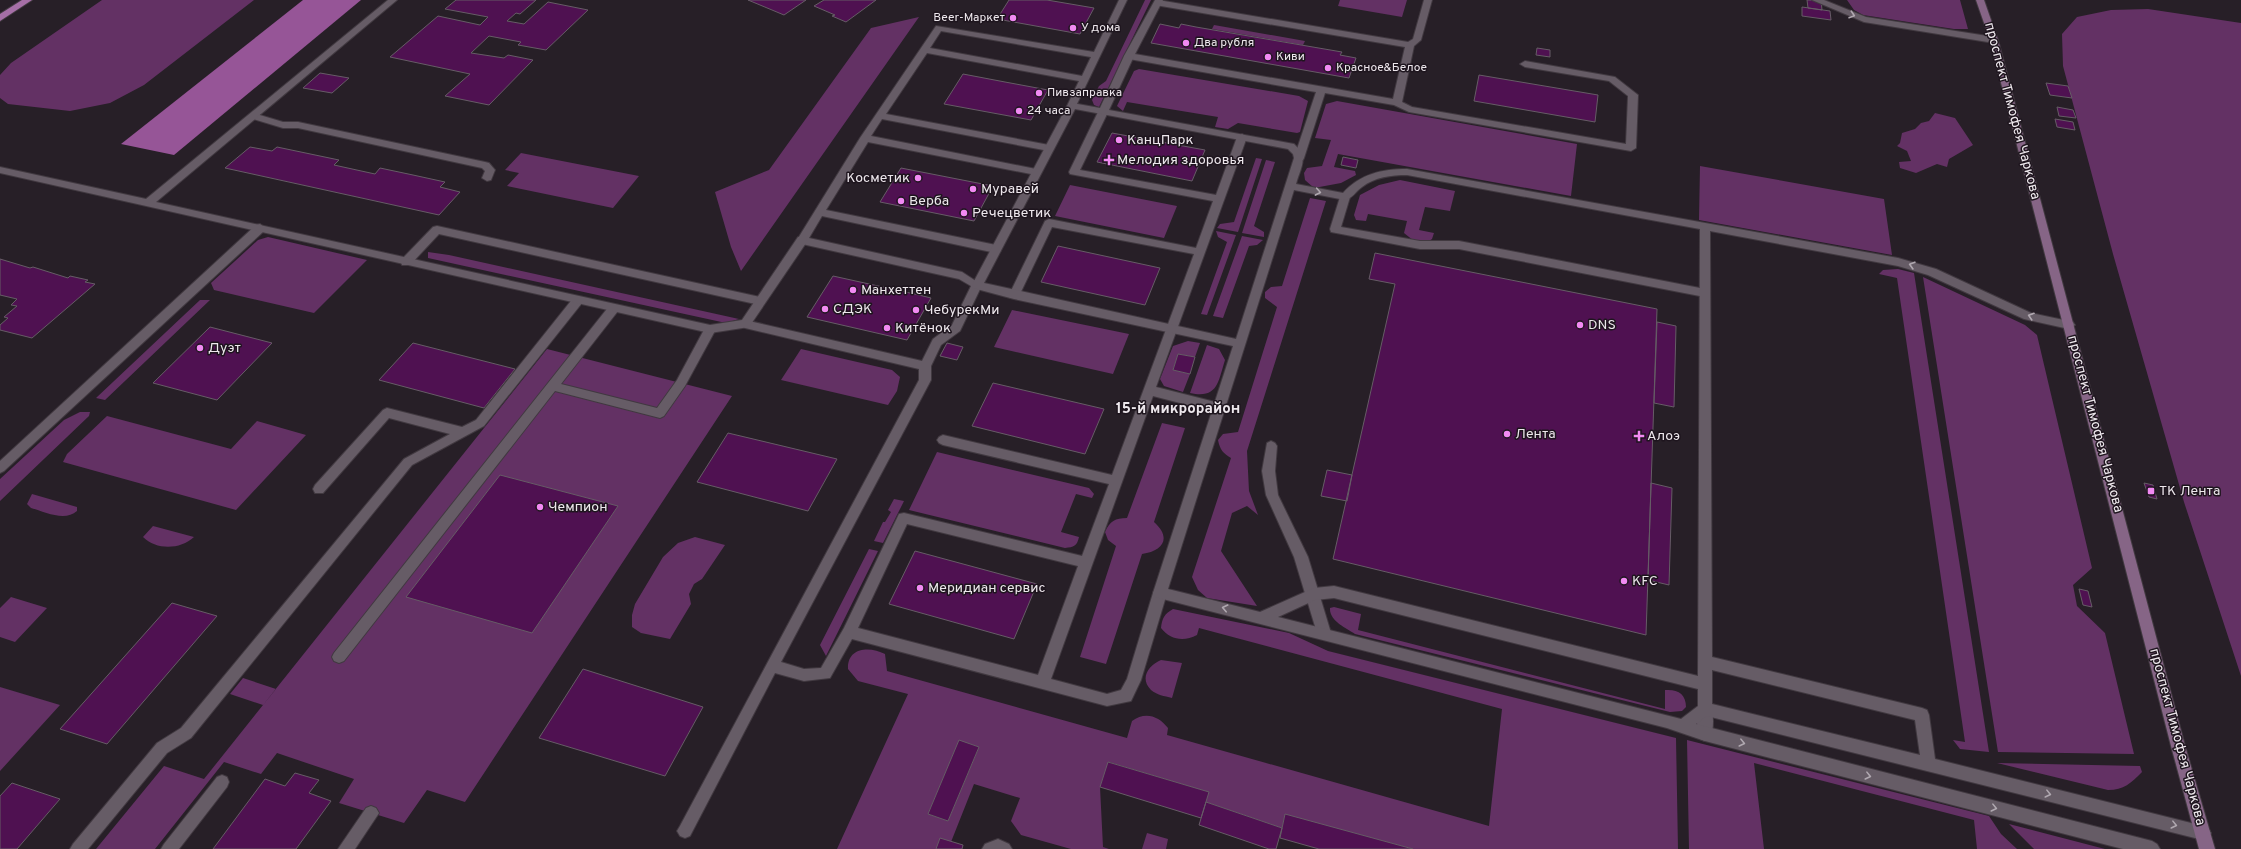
<svg xmlns="http://www.w3.org/2000/svg" width="2241" height="849" viewBox="0 0 2241 849" font-family="Overpass,sans-serif">
<style>
.green{fill:#633164;fill-rule:evenodd}
.water{fill:#965597}
.building{fill:#4f1151;stroke:#665c66}
.lines{fill:none;stroke-linecap:round;stroke-linejoin:round}
.lane-casing{stroke:#413940;stroke-width:2}
.street-casing{stroke:#413940;stroke-width:2}
.secondary-casing{stroke:#413940;stroke-width:2}
.primary-casing{stroke:#413940;stroke-width:2}
.lane{fill:#665c66;fill-rule:evenodd}
.street{fill:#665c66;fill-rule:evenodd}
.secondary{fill:#866586;fill-rule:evenodd}
.primary{fill:#a66fa7;fill-rule:evenodd}
.oneway{stroke:#b0a8b0}
.poi-dot{fill:#f28af3;stroke:#1e151e;stroke-width:1.5}
.labels{text-anchor:middle;dominant-baseline:central;stroke-width:3;stroke-linejoin:round;paint-order:stroke}
.far-poi-label{font-size:12px;fill:#ede7ec;stroke:#1e151e;text-anchor:start}
.street-label{font-size:14px;fill:#ede7ec;stroke:#1e151e}
.poi-label{font-size:14px;fill:#ede7ec;stroke:#1e151e;text-anchor:start}
.neighbourhood-label{font-size:15px;font-weight:bold;fill:#ede7ec;stroke:#1e151e}
</style>
<rect width="100%" height="100%" fill="#271f27"/>
<path class="green" d="M102 0H254L144 85 110 103 70 111 8 104 0 98V75L11 63Z
M1145 0H1151L1099 107 1094 105 1092 100 1099 86 1106 81Z
M1340 0H1407L1402 17 1338 6Z
M1847 0H1960L1968 29H1954L1863 15 1854 10Z
M2148 9 2241 23V676L2184 502 2113 254 2063 66 2062 34 2077 17 2111 10Z
M919 17 741 271 731 247 715 192 769 170 871 28Z
M1214 25 1305 41 1303 45 1212 29Z
M1139 69 1299 96 1308 101 1300 132 1297 133 1238 123 1228 129 1215 127 1218 117 1127 102 1123 111 1117 106 1134 71Z
M1337 101 1577 144 1571 196 1338 154 1334 167 1355 171 1356 175 1341 183 1314 188 1305 180 1304 173 1307 168 1322 166 1331 140 1315 138 1326 104Z
M1935 113 1955 118 1973 145 1949 159 1947 167 1937 164 1916 173 1900 168 1899 162 1911 161 1907 151 1897 146 1900 143 1902 133 1915 129 1921 123 1929 121Z
M521 153 639 176 613 208 507 186 519 173 505 170Z
M1256 158 1262 159 1238 232 1217 228 1220 224 1234 222Z
M1266 160 1275 162 1254 226 1264 232V237L1242 233Z
M1700 166 1884 199 1892 255 1699 220Z
M1400 180 1455 191 1450 211 1425 207 1419 230 1434 233 1432 239 1426 243 1414 241 1404 233 1407 221 1368 214 1366 221 1356 220 1354 215 1360 195 1379 185Z
M1070 185 1177 206 1164 238 1055 216Z
M1310 198 1326 201 1247 451 1249 491 1258 515 1247 506 1232 513 1221 551 1257 606 1207 598 1198 590 1192 577 1231 458C1223 453 1220 450 1218 440L1223 434 1238 432 1277 307 1265 298V292L1271 287 1282 286Z
M1216 231 1236 235 1207 315 1201 314 1227 242 1218 237Z
M1242 236 1263 240 1257 245 1249 246 1223 318 1213 316Z
M268 237 367 260 314 313 214 290 211 283 258 240Z
M428 252 449 255 739 319 726 323 428 258Z
M1898 269 1914 273 1989 752 1960 749 1953 740 1965 742 1897 278 1879 274 1883 270Z
M1923 277 2025 325 2037 335 2092 568 2073 585 2077 606 2105 633 2134 754 1998 752Z
M200 300H210L105 400 96 398Z
M1012 310 1129 334 1113 374 994 347Z
M1188 341 1200 343 1195 357 1178 354 1173 370 1190 374 1183 392 1164 386 1160 379 1173 346Z
M1207 345 1219 349 1225 360C1218 382 1218 399 1190 393Z
M547 349 732 396 465 802 427 790 404 823 339 803 354 779 277 753 261 774 224 762 155 849H96L164 766 204 779Z
M801 349 892 370 900 377 897 391 888 405 781 380Z
M80 412H90L89 416 0 501V479L64 420Z
M107 416 231 449 257 421 306 435 236 510 63 462 67 454Z
M1162 423 1185 428 1154 522C1172 538 1163 551 1142 554L1106 664 1080 657 1116 546 1108 540 1105 532C1110 521 1115 518 1127 518Z
M937 452 1089 488 1094 494 1092 498 1076 494 1061 532 1079 537C1077 546 1074 547 1065 548L909 510Z
M32 494 77 507V511C65 522 45 512 31 508L27 504Z
M894 499 904 501 883 543 874 541 883 522H885L891 512 888 510Z
M153 526 194 537C180 550 156 550 143 537Z
M695 537 725 545 702 579 694 584 689 594 691 604 670 639 641 633 632 627V615L635 604 663 557 678 543Z
M869 549 878 551 826 656 820 645Z
M11 597 47 608 15 642 0 637V608Z
M1334 607 1361 614 1358 630 1665 709V690C1678 689 1686 694 1686 707L1682 711 1670 712 1355 634C1346 628 1329 621 1330 608Z
M1173 609 1289 633 1328 651 1676 738 1678 849H1413L1285 815 1282 828 1206 802 1208 792 1109 762 1100 787 1103 847 1109 849H1071L1021 835 1011 821 1020 798 974 784 951 842 936 849H837L908 694 858 681 848 669C847 647 870 646 885 654L887 671 1127 738 1132 721C1145 711 1159 716 1168 728L1167 735 1489 826 1502 709 1199 628 1197 635C1184 642 1170 640 1161 628 1162 619 1164 614 1173 609ZM959 741 979 747 948 821 928 814Z
M1161 660 1182 663 1172 698C1164 696 1157 695 1151 690 1139 678 1149 665 1161 660Z
M243 678 276 689 263 705 230 694Z
M0 687 60 705 0 771Z
M1687 740 1989 816 2001 834 2017 849H1977L1974 820 1754 763 1764 849H1689Z
M1997 763 2140 766 2142 772C2131 783 2124 790 2108 790Z
M2009 824 2105 849H2034Z
M1147 833 1168 839 1166 849H1142Z"/>
<path class="water" d="M303 0H361L174 155 121 144Z"/>
<path class="building" d="M456 0H536L520 14 516 13 507 21 524 24 548 2 588 10 546 50 518 45 521 42 489 36 471 53 504 58 508 55 533 60 489 105 445 96 470 74 390 57 438 16 480 25 488 17 445 9Z
M748 0H806L784 15Z
M824 0H876L846 22 832 16 835 15 814 6Z
M1009 0H1047L1094 8 1080 34 997 19Z
M1807 0H1821L1822 10 1808 8Z
M1802 7 1830 11 1831 20 1802 16Z
M1160 24 1179 28 1181 24 1196 27 1342 52 1340 55 1356 58 1349 78 1151 43Z
M1537 48 1550 50V57L1536 55Z
M320 73 349 78 332 93 303 88Z
M963 74 1005 82 1048 90 1031 120 944 104Z
M1479 75 1598 95 1595 122 1474 101Z
M2046 83 2068 86 2072 98 2050 95Z
M2057 107 2073 110 2076 118 2059 116Z
M2055 119 2073 122 2075 130 2057 127Z
M1112 133 1205 150 1192 181 1097 162Z
M250 147 272 151 277 147 339 160 334 165 375 174 380 168 413 175 445 182 440 187 460 192 439 215 225 168Z
M1343 157 1358 160 1356 168 1341 165Z
M901 168 993 186 974 221 880 202Z
M1058 246 1160 268 1145 305 1041 282Z
M1375 253 1657 309 1646 635 1333 559 1395 284 1369 279Z
M0 259 30 268 33 267 68 278 70 276 88 280 85 282 95 284 32 338 0 330V325L8 318 4 317 17 306 11 305 17 299 0 295Z
M833 276 919 295 931 298 907 340 807 317Z
M1657 322 1676 326 1674 407 1654 403Z
M210 327 272 343 217 400 153 383Z
M413 343 515 369 484 408 379 380Z
M947 343 963 347 957 360 940 356Z
M1178 354 1195 357 1190 374 1173 370Z
M993 383 1104 409 1085 454 972 426Z
M728 433 837 459 808 511 697 482Z
M1327 470 1352 475 1347 501 1321 496Z
M500 475 618 506 532 633 406 597Z
M1651 483 1672 488 1669 585 1648 580Z
M2144 483 2153 485 2157 499 2149 497Z
M915 551 1037 584 1014 639 889 604Z
M2079 589 2088 591 2092 607 2083 605Z
M172 603 217 616 107 744 60 729Z
M583 669 703 707 665 776 539 738Z
M959 740 979 747 948 821 928 814Z
M1108 762 1209 792 1201 818 1100 787Z
M295 773 319 780 309 793 331 801 296 849H213L265 779 285 786Z
M12 783 60 799 17 849H0V796Z
M1206 802 1282 828 1276 849H1269L1199 825Z
M1285 814 1413 849H1319L1280 838Z
M940 838 963 845 962 849H936Z"/>
<g class="lines">
<g class="lane-casing">
<path id="lane" d="M1119 0H1127L1075 108H1069L1067 106 1079 81 927 53 886 114 1049 145 1052 146V150L1049 151 882 119 871 136 1036 169 1041 172 1040 174 1036 175 868 142 826 210 996 245 1000 246 1001 249 1000 252 996 253 822 216 809 238 962 272 982 285 960 331 941 345 931 366V380L781 662 804 669 821 668 844 628 899 514 904 513 1082 556 1109 484 943 445 939 443 937 440 939 437 943 435 1112 475 1194 254 1052 227 1018 298H1010L1009 295 1045 221 1049 219 1196 248 1213 201 1070 174 1069 172 1098 112 1103 109 1108 112 1080 170 1216 195 1237 137 1242 134 1247 137 1156 387 1219 403 1225 408 1219 413 1153 396 1051 679 1107 694 1121 690 1127 679 1153 593 1155 589 1160 587 1165 589 1167 593 1141 680 1131 701 1107 706 852 639 830 678 804 681 775 673 690 836 685 838 680 836 677 831 680 826 919 380V369L745 328 739 324 745 320 922 361 933 339 952 325 971 286 959 279 802 244 797 240 860 138 936 26 1094 52ZM941 31 1091 57 1082 76 930 48ZM907 524 1078 566 1038 675 858 628Z
M1158 0 1408 42 1413 39 1424 0H1432L1421 40 1414 46 1402 102 1412 107 1626 144 1628 96 1609 81 1525 67 1520 64 1525 61 1615 77 1638 95 1636 148 1631 151 1409 112 1394 105 1325 93 1304 158 1303 160H1295L1294 158 1316 92 1129 59 1124 56 1129 53 1393 99 1405 47 1155 5V1Z
M1812 0H1824L1866 17 1994 37 1998 40 1994 43 1864 22Z
M253 113 283 122H298L485 162 489 163 495 170 491 180 487 181 482 178 485 171 482 168 298 128H283L250 118 248 116Z
M1345 194 1350 197 1341 227 1420 241H1459L1705 289 1710 293 1705 297 1459 249H1420L1331 232 1330 229 1340 197Z
M260 224 265 228 264 231 4 471 0 473V461L256 225Z
M437 226 760 297 766 301 760 305 439 234 410 265H402L401 262 402 259 433 227Z
M578 296 584 300 582 303 484 426 412 465 191 738 167 753 88 849H70L73 844 157 743 181 728 404 459 450 434 389 418 323 493H315L313 489 315 485 383 410 387 408 462 427 476 420 574 297Z
M614 304 620 308 618 311 561 384 657 408 677 380 706 326H714L716 329 685 386 664 416 660 418 555 391 344 661 339 663 334 661 332 657 334 653 610 305Z
M1271 441 1275 443 1277 446 1275 471 1278 495 1308 557 1331 633 1329 637 1324 639 1319 637 1317 633 1294 557 1266 495 1262 471 1267 443Z
M1705 702 1710 704C1714 713 1714 730 1710 739L1705 741 1700 739C1696 730 1696 713 1700 704Z
M222 775 227 777 229 782 227 787 179 849H161L164 844 217 777Z
M371 806 376 808 379 813 355 849H338L366 808Z
M998 839 1009 844 1012 849H982L985 844Z"/>
</g>
<g class="street-casing">
<path id="street" d="M388 0H397L156 202 710 325 742 320 798 237H806L807 240 806 243 749 327 710 333 0 173V167L146 199Z
M1155 0H1163L1134 56 1109 110 1294 144C1309 158 1301 166 1296 184L1343 193C1360 174 1382 169 1407 169L1898 258 1936 269 2031 313 2073 322 2075 325 2069 329 2024 319 1928 275 1898 266 1710 231 1712 657 1922 708 1927 710 1929 715 1935 759 2203 826 2208 828 2211 833 2208 838 2203 840 1707 716 1696 724 2152 841 2157 844 2160 849H2123L1705 741 1667 728 1155 597 1153 593 1233 346 1014 299 973 288 972 285 1067 106 1072 103 1100 108 1124 56ZM1075 109 1288 149 1293 154 1294 158 1236 339 984 283ZM1407 175 1700 229 1698 676 1334 586 1314 588 1260 612 1168 589 1294 190 1345 200C1352 199 1356 191 1362 187 1375 177 1391 175 1407 175ZM1334 598 1698 689V706L1681 719 1278 617 1315 600ZM1712 670 1915 720 1920 755 1712 704Z"/>
</g>
<g class="secondary-casing">
<path id="secondary" d="M1976 0H1984L1998 40 2185 746 2215 849H2199L2171 746 1990 40Z"/>
</g>
<g class="primary-casing">
<path id="primary" d="M22 0H32L0 21V14Z"/>
</g>
<use href="#lane" class="lane"/>
<use href="#street" class="street"/>
<use href="#secondary" class="secondary"/>
<use href="#primary" class="primary"/>
</g>
<defs><path id="oneway-chevron" d="M-2-3.5L2.5 0L-2 3.5" fill="none" stroke-width="1.6" stroke-linecap="round" stroke-linejoin="round"/></defs>
<g class="oneway">
<use href="#oneway-chevron" transform="translate(1852 15) rotate(18)"/>
<use href="#oneway-chevron" transform="translate(1318 192) rotate(11)"/>
<use href="#oneway-chevron" transform="translate(1912 265) rotate(-164)"/>
<use href="#oneway-chevron" transform="translate(2031 316) rotate(-162)"/>
<use href="#oneway-chevron" transform="translate(1225 608) rotate(-167)"/>
<use href="#oneway-chevron" transform="translate(1742 743) rotate(14)"/>
<use href="#oneway-chevron" transform="translate(1868 776) rotate(14)"/>
<use href="#oneway-chevron" transform="translate(2048 794) rotate(14)"/>
<use href="#oneway-chevron" transform="translate(1994 808) rotate(14)"/>
<use href="#oneway-chevron" transform="translate(2174 825) rotate(14)"/>
</g>
<g class="poi-dot">
<circle cx="1013" cy="18" r="4"/>
<circle cx="1073" cy="28" r="4"/>
<circle cx="1186" cy="43" r="4"/>
<circle cx="1268" cy="57" r="4"/>
<circle cx="1328" cy="68" r="4"/>
<circle cx="1039" cy="93" r="4"/>
<circle cx="1019" cy="111" r="4"/>
<circle cx="1119" cy="140" r="4"/>
<path d="M1107 154h4v4h4v4h-4v4h-4v-4h-4v-4h4z"/>
<circle cx="918" cy="178" r="4"/>
<circle cx="973" cy="189" r="4"/>
<circle cx="901" cy="201" r="4"/>
<circle cx="964" cy="213" r="4"/>
<circle cx="853" cy="290" r="4"/>
<circle cx="825" cy="309" r="4"/>
<circle cx="916" cy="310" r="4"/>
<circle cx="1580" cy="325" r="4"/>
<circle cx="887" cy="328" r="4"/>
<circle cx="200" cy="348" r="4"/>
<circle cx="1507" cy="434" r="4"/>
<path d="M1637 430h4v4h4v4h-4v4h-4v-4h-4v-4h4z"/>
<rect x="2147" y="487" width="8" height="8" rx="2"/>
<circle cx="540" cy="507" r="4"/>
<circle cx="1624" cy="581" r="4"/>
<circle cx="920" cy="588" r="4"/>
</g>
<g class="labels">
<g class="far-poi-label">
<text x="1005" y="18" text-anchor="end">Beer-Маркет</text>
<text x="1081" y="28">У дома</text>
<text x="1194" y="43">Два рубля</text>
<text x="1276" y="57">Киви</text>
<text x="1336" y="68">Красное&amp;Белое</text>
<text x="1047" y="93">Пивзаправка</text>
<text x="1027" y="111">24 часа</text>
</g>
<g class="street-label">
<text transform="translate(2012 111) rotate(75)">проспект Тимофея Чаркова</text>
<text transform="translate(2095 424) rotate(75)">проспект Тимофея Чаркова</text>
<text transform="translate(2177 737) rotate(75)">проспект Тимофея Чаркова</text>
</g>
<g class="poi-label">
<text x="1127" y="140">КанцПарк</text>
<text x="1117" y="160">Мелодия здоровья</text>
<text x="910" y="178" text-anchor="end">Косметик</text>
<text x="981" y="189">Муравей</text>
<text x="909" y="201">Верба</text>
<text x="972" y="213">Речецветик</text>
<text x="861" y="290">Манхеттен</text>
<text x="833" y="309">СДЭК</text>
<text x="924" y="310">ЧебурекМи</text>
<text x="1588" y="325">DNS</text>
<text x="895" y="328">Китёнок</text>
<text x="208" y="348">Дуэт</text>
<text x="1515" y="434">Лента</text>
<text x="1647" y="436">Алоэ</text>
<text x="2159" y="491">ТК Лента</text>
<text x="548" y="507">Чемпион</text>
<text x="1632" y="581">KFC</text>
<text x="928" y="588">Меридиан сервис</text>
</g>
<g class="neighbourhood-label">
<text x="1178" y="409">15-й микрорайон</text>
</g>
</g>
</svg>
